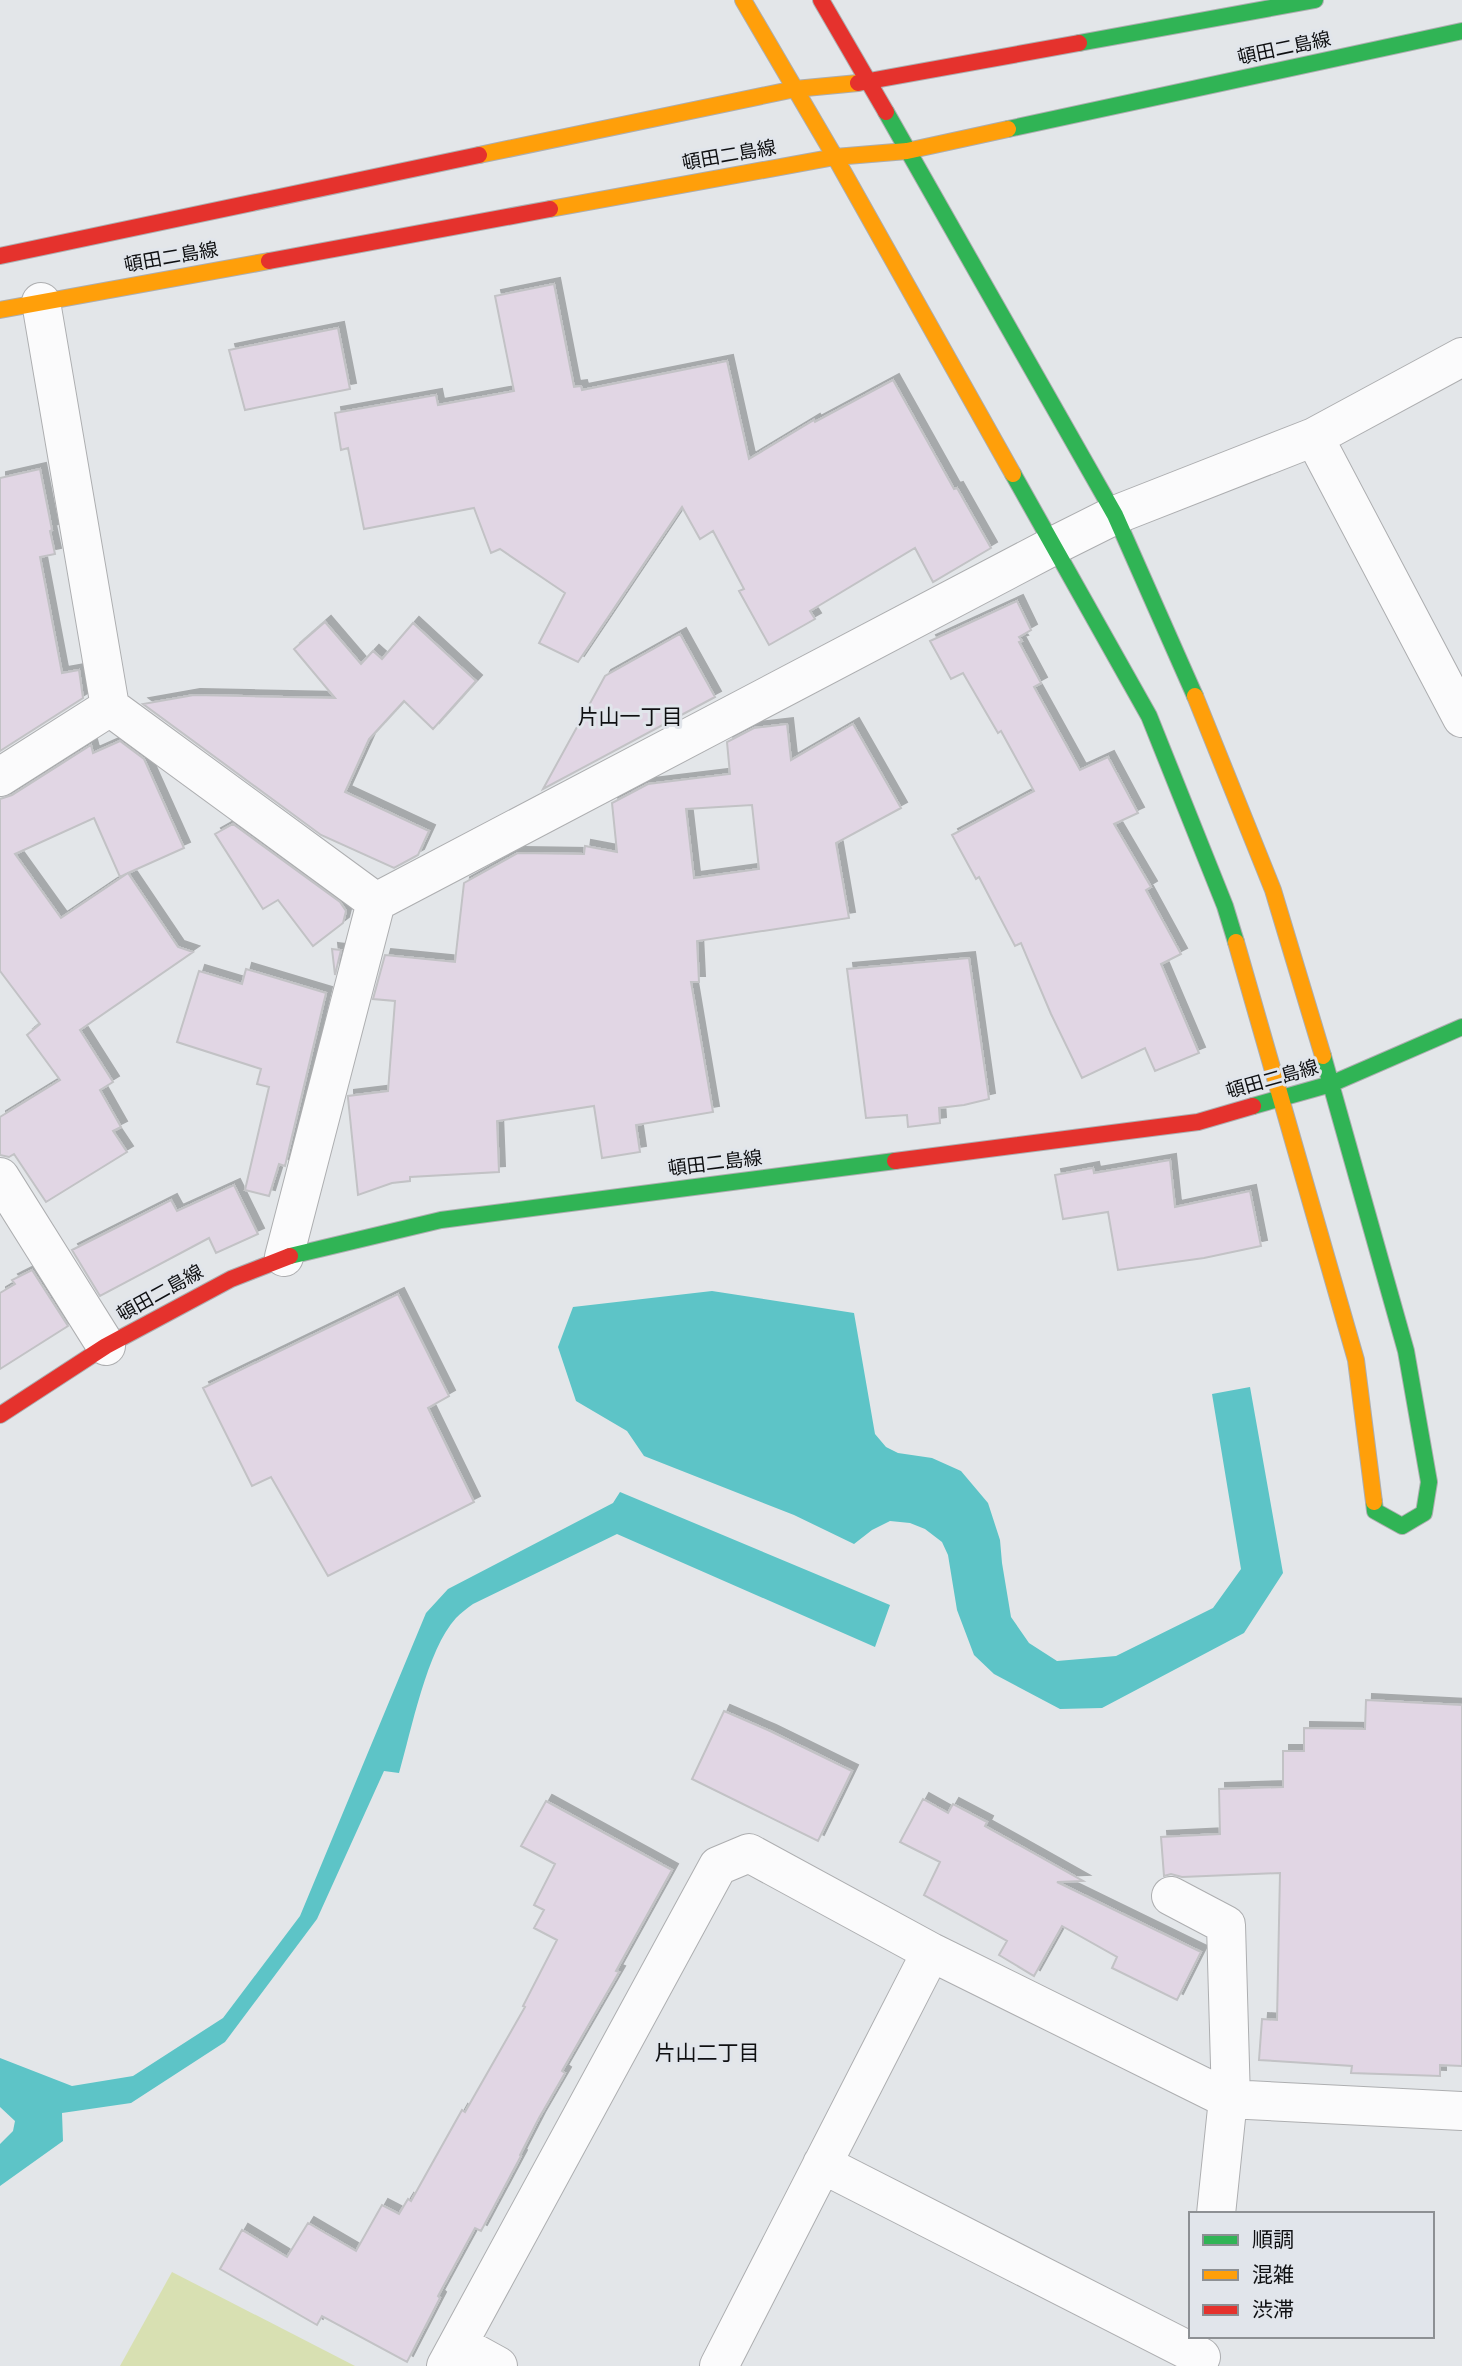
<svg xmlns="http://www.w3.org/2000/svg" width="1462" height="2366" viewBox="0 0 1462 2366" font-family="'Work Sans','Noto Sans JP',sans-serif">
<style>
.green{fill:#d8e0b2}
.water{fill:#5dc4c7}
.building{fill:#e1d6e4;stroke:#c2c2c5;stroke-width:2;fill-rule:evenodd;filter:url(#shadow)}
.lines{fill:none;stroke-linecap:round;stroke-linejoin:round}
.street-casing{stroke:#adaeb0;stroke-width:40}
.fast-casing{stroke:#adaeb0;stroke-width:18}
.slow-casing{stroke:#adaeb0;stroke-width:18}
.jam-casing{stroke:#adaeb0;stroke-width:18}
.street{stroke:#fbfbfc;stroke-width:38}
.fast{stroke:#30b455;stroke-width:16}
.slow{stroke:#ff9f0a;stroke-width:16}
.jam{stroke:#e5322d;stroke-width:16}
.labels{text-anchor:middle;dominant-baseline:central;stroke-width:6;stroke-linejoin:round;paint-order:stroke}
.street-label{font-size:19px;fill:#0f1012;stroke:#e1e5eb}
.neighbourhood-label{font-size:21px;fill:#0f1012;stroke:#e1e5eb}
</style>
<defs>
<filter id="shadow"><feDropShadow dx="6" dy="-6" stdDeviation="0" flood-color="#0004"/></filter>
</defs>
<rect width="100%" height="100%" fill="#e3e6e9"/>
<path class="green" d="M172 2272 355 2366H120Z"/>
<path class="water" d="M712 1291 854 1313 875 1434 886 1447 898 1453 932 1458 961 1471 988 1503 1000 1540 1002 1563 1011 1617 1029 1643 1057 1661 1116 1656 1213 1608 1241 1569 1212 1394 1250 1387 1283 1573 1244 1633 1102 1708 1060 1709 994 1674 974 1655 957 1610 948 1555 942 1542 925 1529 910 1523 890 1521 872 1530 854 1544 794 1515 644 1456 627 1431 576 1401 558 1347 573 1307Z
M620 1492 890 1605 875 1647 617 1534 473 1604C467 1608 461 1613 456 1618 427 1649 411 1732 399 1773L384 1771 317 1919 225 2042 131 2103 62 2113 63 2141 0 2186V2144L13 2131 15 2121 0 2107V2058L72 2086 133 2076 223 2018 300 1916 426 1613 448 1589 613 1503Z"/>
<path class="building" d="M554 284 574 387 581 386 582 390 727 361 749 459 814 420 815 422 893 380 954 489 957 488 991 548 933 582 915 548 810 611 815 619 769 645 739 591 744 589 713 531 700 539 682 507 578 662 539 643 565 593 500 549 491 553 474 508 364 529 348 448 341 450 335 413 436 395 438 405 514 391 495 296Z
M338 328 350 389 245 410 229 350Z
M40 469 52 530 50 531 55 554 40 557 62 673 79 670 83 698 0 751V478Z
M1017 601 1031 630 1019 637 1022 641 1019 642 1041 683 1034 687 1080 770 1108 757 1138 813 1114 824 1151 887 1146 890 1181 954 1161 964 1199 1053 1155 1071 1145 1048 1082 1078 1051 1014 1021 943 1015 946 979 877 976 879 952 835 1034 791 1001 731 998 733 963 673 951 679 930 641Z
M325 622 361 664 373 651 382 659 413 623 476 681 433 729 404 701 369 739 345 792 429 831 418 855 394 868 321 835 143 704 194 695 335 698 294 649Z
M680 634 715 697 543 789 605 676Z
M787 724 791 760 853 724 901 808 836 843 849 918 697 941 699 982H691L713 1112 636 1125 640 1152 602 1158 594 1106 497 1121 499 1172 410 1177V1181L392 1183 358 1195 348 1098V1096L388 1091 395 1001 373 999 385 955 455 962 464 883 518 853 584 854 585 846 617 852 612 803 648 784 730 774 727 742 754 728ZM752 805 759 869 694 878 686 809Z
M120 741 144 759 184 848 128 873 178 947 193 952 80 1030 113 1082 100 1090 121 1127 113 1131 127 1152 46 1202 14 1154 9 1157 0 1155V1117L60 1080 27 1035 40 1024 0 971V799L12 795 91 745 93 753ZM94 818 120 877 128 873 61 918 15 854Z
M233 824 340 902 346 911 343 923 313 946 278 900 263 909 215 834Z
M332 949 341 950 335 975Z
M969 958 989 1099 964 1105 939 1108 940 1123 908 1127 907 1115 866 1118 847 969Z
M246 969 326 993 285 1166 279 1164 269 1196 245 1190 269 1087 257 1084 261 1069 177 1042 199 971 242 984Z
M1170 1160 1175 1207 1250 1191 1261 1246 1204 1258 1118 1270 1108 1212 1063 1219 1055 1175 1093 1168 1094 1173Z
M234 1185 258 1234 216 1253 209 1238 100 1296 72 1250 171 1200 177 1211Z
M32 1270 68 1326 0 1369V1293L15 1284 12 1280Z
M398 1294 449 1396 428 1408 474 1502 328 1576 271 1477 252 1486 203 1388Z
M1366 1700 1462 1705V2066L1440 2065V2076L1351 2073 1352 2066 1259 2060 1262 2019 1277 2020 1280 1873 1182 1877 1171 1874 1164 1876 1161 1837 1220 1834 1219 1789 1283 1787V1751H1304V1728L1365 1729Z
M724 1711 770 1731 852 1771 818 1841 692 1779Z
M923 1799 948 1813 953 1804 987 1822 985 1826 1083 1881 1057 1882 1201 1952 1177 2000 1112 1968 1117 1957 1062 1926 1034 1976 999 1955 1007 1941 924 1895 940 1862 900 1842Z
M546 1801 672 1870 616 1971 619 1972 562 2071 565 2073 539 2118 520 2155 521 2156 481 2231 475 2228 438 2296 440 2298 407 2362 322 2316 317 2325 220 2269 242 2230 287 2257 308 2223 356 2251 382 2205 399 2214 408 2199 411 2201 462 2110 465 2112 525 2007 523 2006 557 1940 534 1928 544 1910 534 1905 555 1864 521 1846Z"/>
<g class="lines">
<g class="street-casing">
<path id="street" d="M41 302 110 707 376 902
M1314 437 1462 718
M0 777 110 707
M0 1177 106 1346
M284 1257 376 902 1055 545 1115 515 1314 437 1462 357
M1171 1896 1226 1925 1231 2100
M822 2164 1201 2357
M1216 2214 1228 2099
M458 2344 498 2366
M446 2366 718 1866 749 1853 931 1952 1228 2099 1462 2111
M719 2366 931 1952"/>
</g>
<g class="fast-casing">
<path id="fast" d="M1079 43 1315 0
M886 112 1115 515 1195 696
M1008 129 1462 31
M1013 474 1149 716 1225 906 1236 942
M1323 1056 1406 1351 1429 1482 1424 1513 1402 1526 1375 1511 1374 1502
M1253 1106 1331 1084 1462 1027
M290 1256 441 1220 895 1161"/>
</g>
<g class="slow-casing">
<path id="slow" d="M743 0 835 157 1013 474
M479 155 795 89 858 83
M550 209 835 157 907 151 1008 129
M0 310 269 261
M1195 696 1273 890 1323 1056
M1236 942 1356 1360 1374 1502"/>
</g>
<g class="jam-casing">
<path id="jam" d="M821 0 886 112
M858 83 1079 43
M0 256 479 155
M269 261 550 209
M895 1161 1198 1122 1253 1106
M0 1415 106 1346 231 1279 290 1256"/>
</g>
<use href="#street" class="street"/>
<use href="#fast" class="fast"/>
<use href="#slow" class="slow"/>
<use href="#jam" class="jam"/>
</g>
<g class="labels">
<g class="street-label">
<text transform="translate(1284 48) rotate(-12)">頓田二島線</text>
<text transform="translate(729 155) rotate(-10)">頓田二島線</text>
<text transform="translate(171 257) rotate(-10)">頓田二島線</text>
<text transform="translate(1272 1079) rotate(-16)">頓田二島線</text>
<text transform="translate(715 1163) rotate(-7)">頓田二島線</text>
<text transform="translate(160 1293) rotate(-29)">頓田二島線</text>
</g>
<g class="neighbourhood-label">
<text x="630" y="716">片山一丁目</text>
<text x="707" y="2052">片山二丁目</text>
</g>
</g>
<rect x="1189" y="2212" width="245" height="126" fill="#e1e5eb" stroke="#8d9094" stroke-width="2"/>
<rect x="1203" y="2235" width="35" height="10" fill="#30b455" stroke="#8d9094" stroke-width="2"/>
<text x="1252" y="2247" font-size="21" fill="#0f1012">順調</text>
<rect x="1203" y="2270" width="35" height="10" fill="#ff9f0a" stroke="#8d9094" stroke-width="2"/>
<text x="1252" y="2282" font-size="21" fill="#0f1012">混雑</text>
<rect x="1203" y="2305" width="35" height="10" fill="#e5322d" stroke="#8d9094" stroke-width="2"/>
<text x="1252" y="2317" font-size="21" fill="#0f1012">渋滞</text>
</svg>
